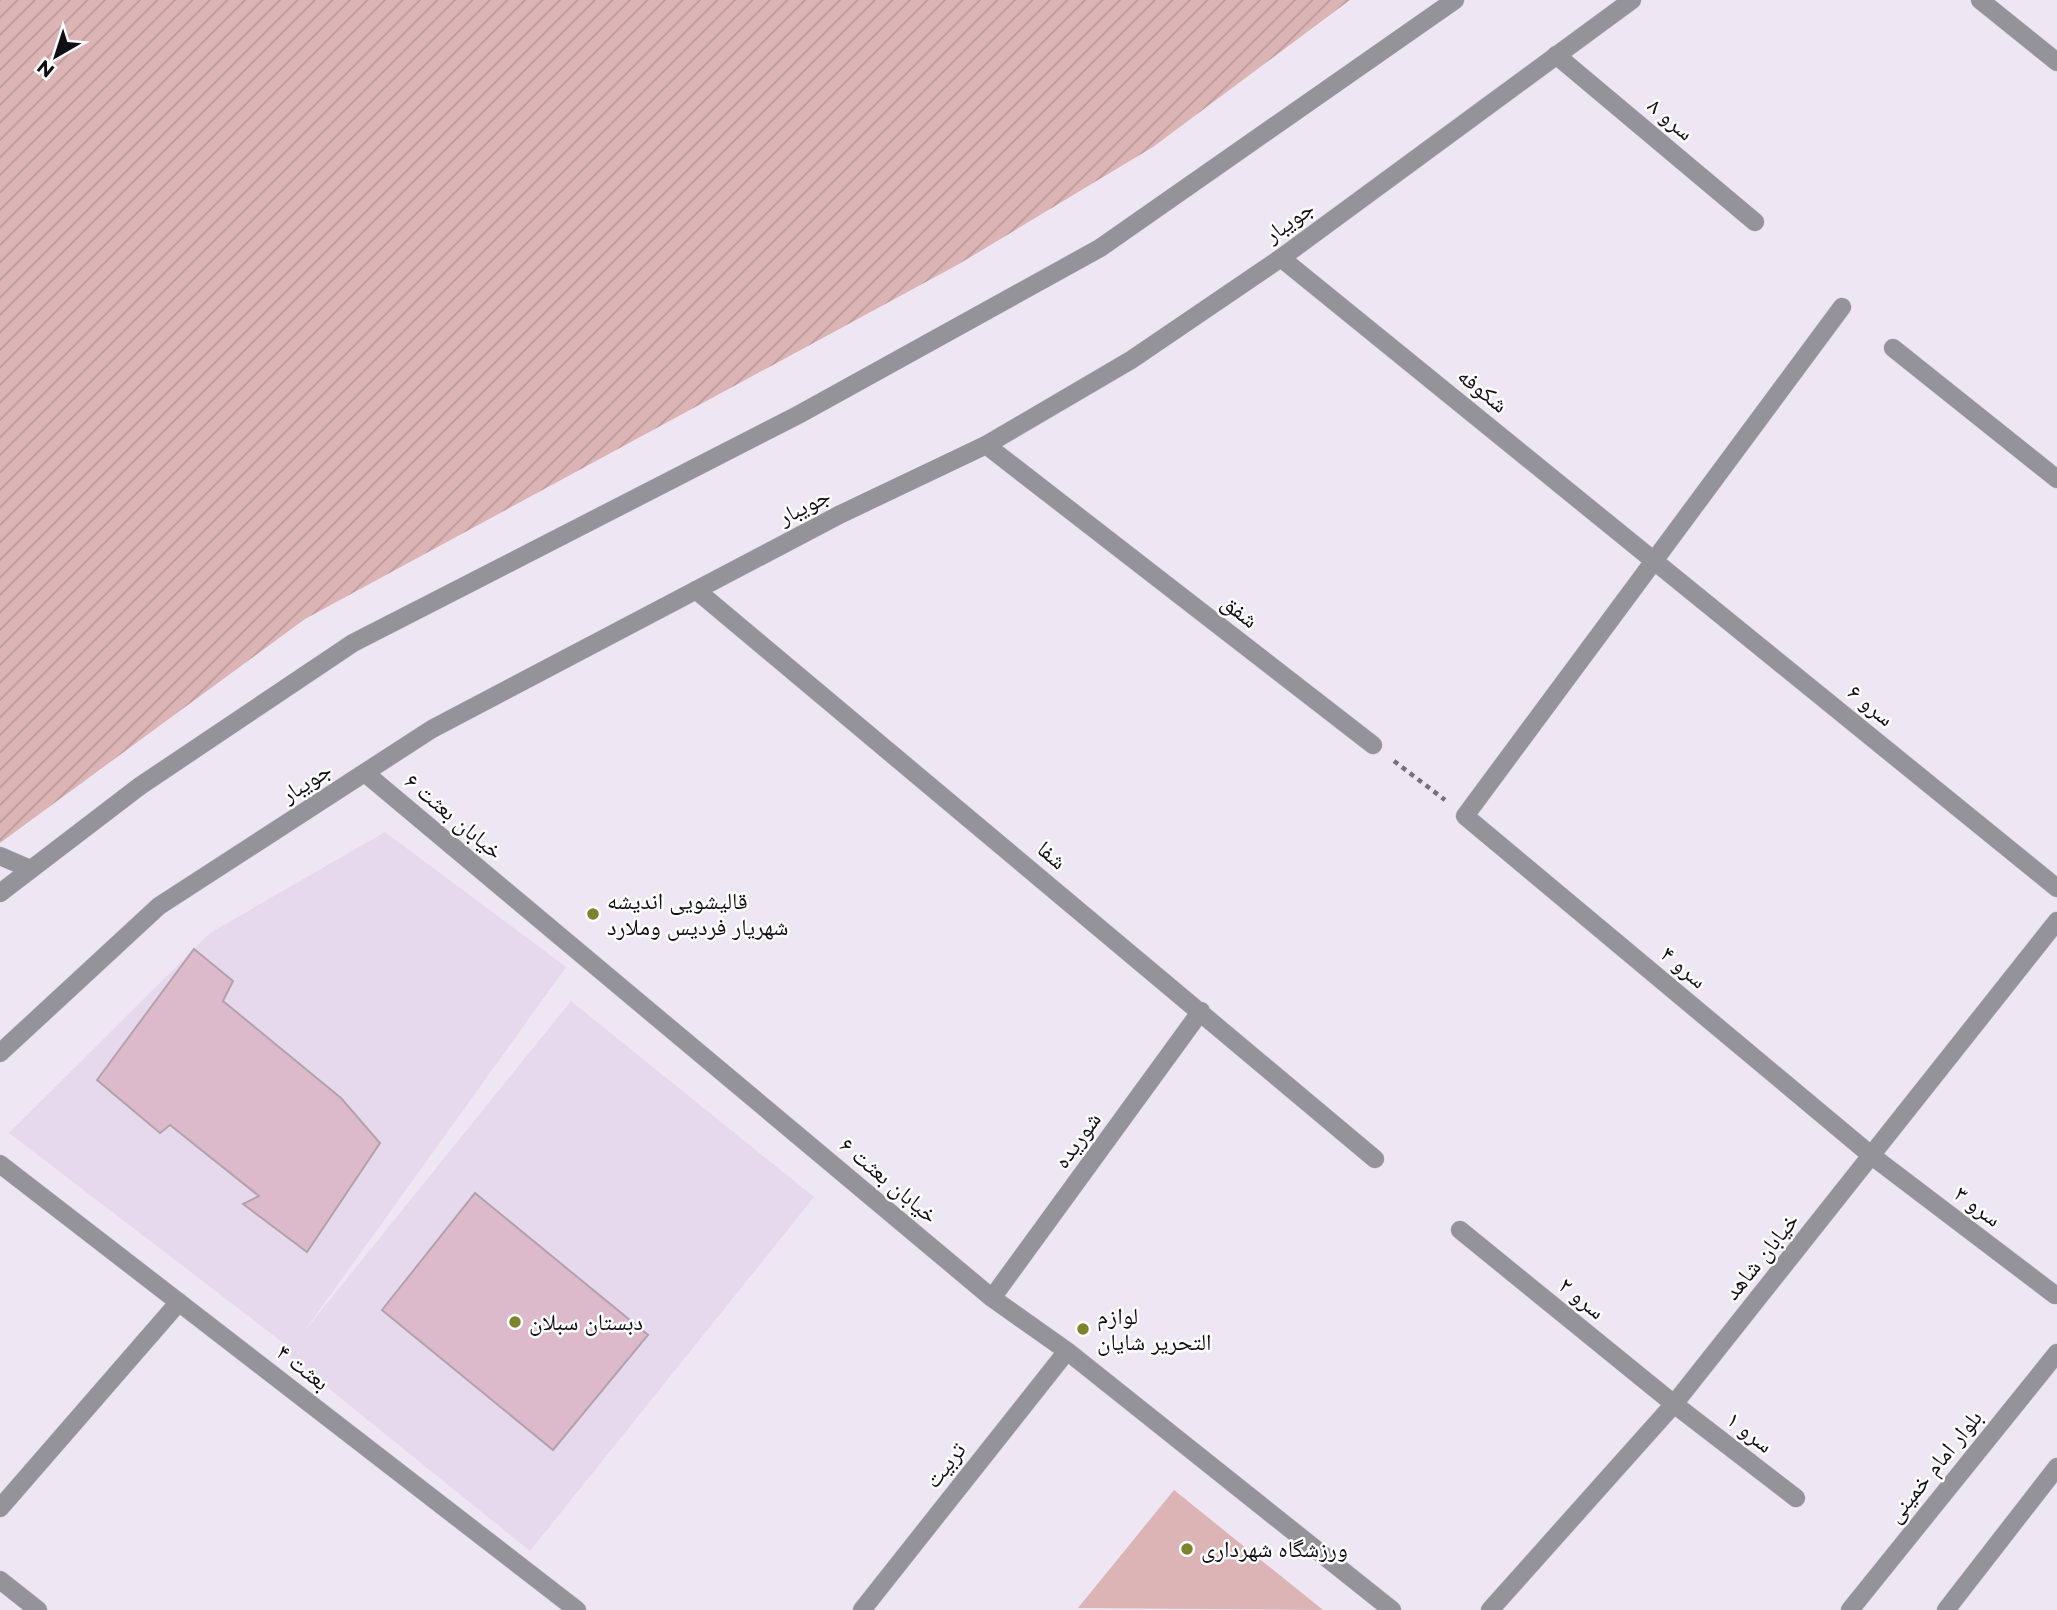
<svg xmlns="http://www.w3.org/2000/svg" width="2057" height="1610" viewBox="0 0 2057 1610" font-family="Montserrat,'Noto Naskh Arabic',sans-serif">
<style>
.built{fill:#e6d8ed}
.grass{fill:#dcb4b5}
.garden{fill:url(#garden-furrows)}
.building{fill:#dcb9cb;stroke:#b2a3aa;stroke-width:2}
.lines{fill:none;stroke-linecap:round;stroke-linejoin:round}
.minor-casing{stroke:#cbc3d0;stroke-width:19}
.tertiary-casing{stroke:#cbc3d0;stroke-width:19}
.path{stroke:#767079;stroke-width:4.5;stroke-dasharray:5 5;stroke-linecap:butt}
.minor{stroke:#939399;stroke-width:18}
.tertiary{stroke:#939399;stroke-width:18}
.poi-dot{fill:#7e832d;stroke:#fff;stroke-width:2.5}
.labels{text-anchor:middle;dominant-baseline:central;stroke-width:5;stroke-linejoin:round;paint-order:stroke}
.street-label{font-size:23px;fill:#110e13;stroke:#fff}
.poi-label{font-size:23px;fill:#110e13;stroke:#fff;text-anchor:start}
</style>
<defs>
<pattern id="garden-furrows" width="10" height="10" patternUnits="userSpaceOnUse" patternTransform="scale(1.75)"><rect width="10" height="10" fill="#dcb4b5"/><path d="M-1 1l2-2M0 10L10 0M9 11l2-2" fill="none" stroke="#bc9a9b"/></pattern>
</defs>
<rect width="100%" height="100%" fill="#efe6f4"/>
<path class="built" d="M385 832 566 967 303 1333 571 1001 814 1197 530 1551 286 1354 290 1348 9 1133 210 933Z"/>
<path class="grass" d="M1174 1490 1323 1610 1078 1608Z"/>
<path class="garden" d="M0 0H1350L1153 147 959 264 305 619 0 843Z"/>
<path class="building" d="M194 949 233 981 223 1001 341 1098 380 1143 307 1252 243 1204 259 1196 170 1125 160 1133 97 1080Z
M475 1193 648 1335 553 1450 382 1310Z"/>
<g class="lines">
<g class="minor-casing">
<path id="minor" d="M1980 0 2057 62
M1556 55 1755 222
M1281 258 2057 888
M1842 307 1465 816 1872 1156 2055 1295
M1893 348 2057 479
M986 445 1373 745
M696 590 1375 1159
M365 773 992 1298 1067 1351 1392 1610
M0 856 30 869
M0 1164 577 1610
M1460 1230 1674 1404 1796 1498
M992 1298 1201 1011
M0 1508 179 1302
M0 1580 38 1610
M862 1610 1067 1351
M1490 1610 1674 1404 2057 921"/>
</g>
<g class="tertiary-casing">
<path id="tertiary" d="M0 893 140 786 353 643 798 415 1100 248 1455 0
M0 1053 159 906 432 729 839 515 986 445 1131 360 1281 258 1632 0
M1850 1610 2057 1353
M1946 1610 2057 1467"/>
</g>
<path class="path" d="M1394 761 1445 800"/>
<use href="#minor" class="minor"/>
<use href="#tertiary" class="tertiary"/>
</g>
<g class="poi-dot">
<circle cx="593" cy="914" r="7"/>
<circle cx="515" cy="1322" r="7"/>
<circle cx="1083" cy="1329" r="7"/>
<circle cx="1187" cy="1549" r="7"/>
</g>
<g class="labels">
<g class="street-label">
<text transform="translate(1671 119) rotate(40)">سرو ۸</text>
<text transform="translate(1289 221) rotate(-36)">جویبار</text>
<text transform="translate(1483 390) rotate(39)">شکوفه</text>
<text transform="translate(804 506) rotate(-27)">جویبار</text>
<text transform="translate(1240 611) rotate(38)">شفق</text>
<text transform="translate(1871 705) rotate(39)">سرو ۶</text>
<text transform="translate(306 782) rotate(-33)">جویبار</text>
<text transform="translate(454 816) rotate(40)">خیابان بعثت ۶</text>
<text transform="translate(1052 855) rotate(40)">شفا</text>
<text transform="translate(1684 967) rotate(40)">سرو ۴</text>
<text transform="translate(1077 1140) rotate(-54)">شوریده</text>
<text transform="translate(889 1180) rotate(40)">خیابان بعثت ۶</text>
<text transform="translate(1978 1206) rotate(37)">سرو ۳</text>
<text transform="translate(1761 1256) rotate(-51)">خیابان شاهد</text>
<text transform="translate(1582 1298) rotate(39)">سرو ۲</text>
<text transform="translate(303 1367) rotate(38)">بعثت ۴</text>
<text transform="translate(1750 1432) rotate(38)">سرو ۱</text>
<text transform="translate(945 1465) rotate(-52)">تربیت</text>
<text transform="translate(1934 1466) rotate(-51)">بلوار امام خمینی</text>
</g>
<g class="poi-label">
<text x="607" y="901">قالیشویی اندیشه<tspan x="607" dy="26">شهریار فردیس وملارد</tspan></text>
<text x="1097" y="1316">لوازم<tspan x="1097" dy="26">التحریر شایان</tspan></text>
<text x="529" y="1322">دبستان سبلان</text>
<text x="1201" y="1549">ورزشگاه شهرداری</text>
</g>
</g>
<g transform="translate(56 56) rotate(219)" stroke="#ffffff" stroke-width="5" paint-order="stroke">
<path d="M0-5L12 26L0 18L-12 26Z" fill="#110e13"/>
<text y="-10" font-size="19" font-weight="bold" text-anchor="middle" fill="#110e13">N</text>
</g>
</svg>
